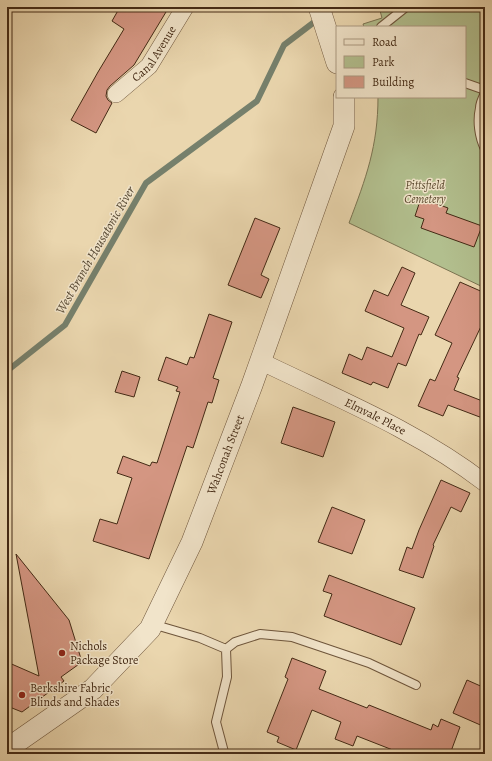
<svg xmlns="http://www.w3.org/2000/svg" width="492" height="761" viewBox="0 0 492 761" font-family="Alegreya,serif">
<style>
.green{fill:#b2bf8e;stroke:#7b7452}
.lines{fill:none;stroke-linecap:round;stroke-linejoin:round}
.stream{stroke:#76806c;stroke-width:6}
.building{fill:#d49682;stroke:#442a15}
.service-casing{stroke:#6e553b;stroke-width:10}
.minor-casing{stroke:#6e553b;stroke-width:18}
.tertiary-casing{stroke:#6e553b;stroke-width:22}
.service{stroke:#f1e4ca;stroke-width:8}
.minor{stroke:#f1e4ca;stroke-width:17}
.tertiary{stroke:#f1e4ca;stroke-width:21}
.poi-dot{fill:#8f2418;stroke:#f1e4ca;stroke-width:1.5}
.labels{text-anchor:middle;dominant-baseline:central;stroke-width:3;stroke-linejoin:round;paint-order:stroke}
.street-label{font-size:12px;fill:#442a15;stroke:#f1e4ca}
.park-label{font-size:12px;font-style:italic;fill:#5a482d;stroke:#f1e4ca}
.poi-label{font-size:12px;fill:#442a15;stroke:#f1e4ca;text-anchor:start}
.water-label{font-size:13px;font-style:italic;fill:#554732;stroke:#f1e4ca}
</style>
<rect width="100%" height="100%" fill="#ead6ae"/>
<filter id="stains"><feTurbulence type="fractalNoise" baseFrequency=".005" numOctaves="4"/><feColorMatrix values="0 0 0 0 .2 0 0 0 0 .09 0 0 0 0 .02 0 0 0 .5 -.17"/></filter>
<radialGradient id="worn" r=".72"><stop offset=".6" stop-color="#630" stop-opacity="0"/><stop offset="1" stop-color="#630" stop-opacity=".3"/></radialGradient>
<path class="green" d="M379 7H485V288L349 223C366 178 378 146 378 97H465V27H364L363 24 382 18Z"/>
<g class="lines">
<path class="stream" d="M7 371 65 325 146 183 257 101 284 45 334 7"/>
</g>
<path class="building" d="M120 7H169L134 65 110 86 107 90 106 96 108 100 112 103 96 133 71 120 98 72 124 29 112 21Z
M421 198 448 208 446 213 482 226 474 247 421 228 424 219 415 216Z
M255 218 280 228 261 275 269 279 261 298 228 285Z
M402 267 415 273 401 305 429 317 421 335 419 334 406 366 398 363 388 388 373 382 371 385 342 373 349 354 362 360 367 347 392 357 404 328 365 311 374 290 388 296Z
M460 282 485 293V318L457 377 459 378 454 390 485 402V419L448 405 443 416 418 406 430 379 435 381 452 343 435 335Z
M209 314 232 322 213 378 219 380 212 403 208 402 193 448 187 446 149 559 93 541 100 519 117 524 132 478 117 473 123 456 150 466 152 462 157 463 180 392 176 391 178 387 158 380 166 357 187 365 190 357 194 358Z
M122 371 140 377 134 397 115 392Z
M293 407 335 422 323 457 281 443Z
M441 480 470 493 461 512 451 507 433 545 434 546 423 578 399 570 407 547 412 549 419 530Z
M332 507 365 520 352 554 318 542Z
M16 554 69 620 82 662 61 677 64 681 22 712 7 706V662L39 676Z
M329 575 415 608 401 645 324 616 332 594 323 591Z
M292 658 326 671 319 689 367 708 369 705 431 730 433 724 438 727 441 719 460 727 450 754H403L357 736 353 746 335 739 341 722 312 710 296 750 277 742 279 737 267 732 288 679 285 677Z
M467 680 485 688V727L453 713Z"/>
<g class="lines">
<g class="service-casing">
<path id="service" d="M381 27 406 7
M465 83 485 90
M485 93C483 97 480 103 480 108 477 121 479 137 485 149
M152 624 200 638 226 649 235 642 260 634 292 637 369 663 416 685
M226 649 227 677 216 722 224 752 227 754"/>
</g>
<g class="minor-casing">
<g id="minor">
<path id="s1" d="M116 94 149 66 185 7"/>
<path id="s2" d="M260 361C336 398 418 431 485 483"/>
</g>
</g>
<g class="tertiary-casing">
<g id="tertiary">
<path d="M319 7 337 63"/>
<path id="s3" d="M7 749 93 689 150 629 192 542 252 385 344 126V97"/>
</g>
</g>
<use href="#service" class="service"/>
<use href="#minor" class="minor"/>
<use href="#tertiary" class="tertiary"/>
</g>
<g class="poi-dot">
<circle cx="62" cy="653" r="4"/>
<circle cx="22" cy="695" r="4"/>
</g>
<g class="labels">
<g class="street-label">
<text stroke="none"><textPath href="#s1" startOffset="56">Canal Avenue</textPath></text>
<text stroke="none"><textPath href="#s2" startOffset="128">Elmvale Place</textPath></text>
<text stroke="none"><textPath href="#s3" startOffset="378">Wahconah Street</textPath></text>
</g>
<g class="park-label">
<text x="425" y="185">Pittsfield<tspan x="425" dy="14">Cemetery</tspan></text>
</g>
<g class="poi-label">
<text x="70" y="646">Nichols<tspan x="70" dy="14">Package Store</tspan></text>
<text x="30" y="688">Berkshire Fabric,<tspan x="30" dy="14">Blinds and Shades</tspan></text>
</g>
<g class="water-label">
<text transform="translate(95 250) rotate(-60)">West Branch Housatonic River</text>
</g>
</g>
<rect width="492" height="761" fill="none" stroke="#ead6ae" stroke-width="24"/>
<rect x="8" y="8" width="476" height="745" fill="none" stroke="#442a15" stroke-width="2"/>
<rect x="12" y="12" width="468" height="737" fill="none" stroke="#442a15"/>
<rect x="336" y="26" width="130" height="72" fill="#f1e4ca" stroke="#ac9a82"/>
<rect x="344" y="39" width="20" height="6" fill="#f1e4ca" stroke="#ac9a82"/>
<text x="372" y="46" font-size="12" fill="#442a15">Road</text>
<rect x="344" y="56" width="20" height="12" fill="#b2bf8e" stroke="#ac9a82"/>
<text x="372" y="66" font-size="12" fill="#442a15">Park</text>
<rect x="344" y="76" width="20" height="12" fill="#d49682" stroke="#ac9a82"/>
<text x="372" y="86" font-size="12" fill="#442a15">Building</text>
<rect width="100%" height="100%" filter="url(#stains)"/>
<rect width="100%" height="100%" fill="url(#worn)"/>
</svg>
